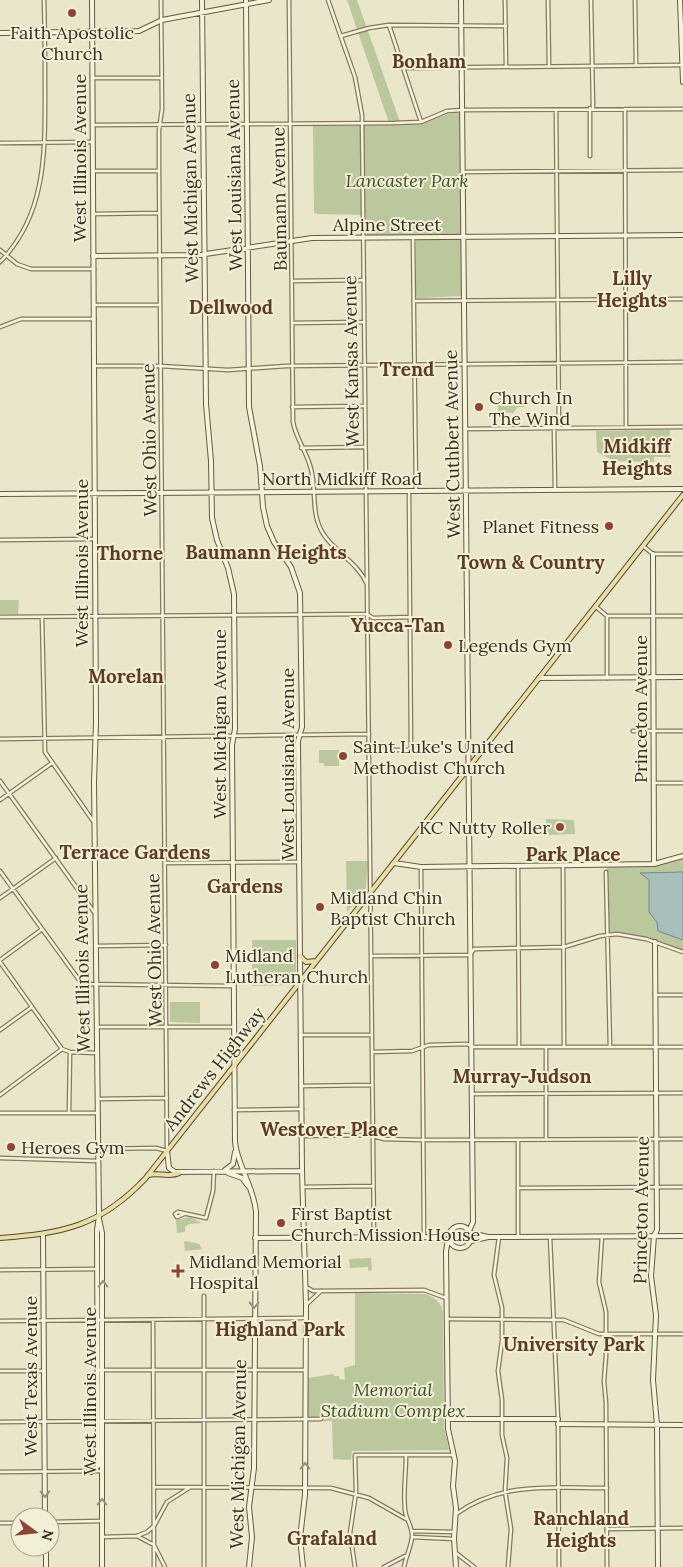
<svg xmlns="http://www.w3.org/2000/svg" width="683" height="1567" viewBox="0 0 683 1567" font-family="Lora,serif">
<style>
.green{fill:#bbc79d}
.water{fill:#a9bfbc;stroke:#708c8a}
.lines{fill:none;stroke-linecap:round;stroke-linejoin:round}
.street-casing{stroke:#84795f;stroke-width:5}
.secondary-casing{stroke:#665b42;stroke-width:6}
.primary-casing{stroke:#534733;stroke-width:6}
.street{stroke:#f6f2db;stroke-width:2.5}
.secondary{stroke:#f6f2db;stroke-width:4}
.primary{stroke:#e9dfa5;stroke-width:4}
.oneway{stroke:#96907e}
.poi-dot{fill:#8d4435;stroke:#f2efd7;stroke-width:2}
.labels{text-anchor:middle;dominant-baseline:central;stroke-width:4;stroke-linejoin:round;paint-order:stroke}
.poi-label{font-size:18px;fill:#362f21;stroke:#f2efd7;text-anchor:start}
.street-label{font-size:18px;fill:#362f21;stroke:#f2efd7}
.park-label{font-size:18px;font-style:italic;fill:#40512a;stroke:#f2efd7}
.neighbourhood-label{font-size:19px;font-weight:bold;fill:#5e3b25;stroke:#f2efd7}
</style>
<rect width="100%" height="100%" fill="#eae6c9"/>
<path class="green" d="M347 0H357L400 122 389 123Z
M459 113 462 296 418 298 416 296V235H367L365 215 317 214 314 212 313 126 419 125 447 114Z
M526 397 524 407H518L513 413 498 412V398Z
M670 430 671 457H654V462L613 461 597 452 596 431Z
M0 600H19L18 614H0Z
M319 750H339V766H324V763H319Z
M546 819 574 820 575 834 546 835Z
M683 856V951L643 936 607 932V864H657Z
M346 861H368L366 888 347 912Z
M252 940H296V971L288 985 252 986Z
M170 1002H200V1023L170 1022Z
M190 1217 202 1223 189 1224 185 1227V1232L177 1233 176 1220Z
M186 1241 199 1244 202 1249 185 1251 184 1242Z
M371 1258 372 1270 368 1271V1267L350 1268 349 1259Z
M355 1293 425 1294C435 1297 442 1303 443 1313L444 1428 449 1450 352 1451 351 1460 333 1459 332 1421H308V1378L334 1374V1376H339L340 1379 345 1380 344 1368 355 1365Z"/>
<path class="water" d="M683 872V940L658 931 657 922 649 912V880L640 873Z"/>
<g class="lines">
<g class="street-casing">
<path id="street" d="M289 0 293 422C296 439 307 452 311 469 317 492 310 514 324 535 336 553 358 563 367 584
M328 0 355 77 362 115 374 1237
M505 0 506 67
M548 0 549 66
M591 0 593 108
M635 0 636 65
M389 25 421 122
M341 36 369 28 389 25 506 26
M404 68 682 65
M93 78H161
M590 108V156
M625 109 626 428
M556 110 559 428
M93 125 394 123 421 122 447 111 463 110 683 109
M0 143 93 142
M93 171H159
M463 172 683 170
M93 214 159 213
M413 237 416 490
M0 250 17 264 31 269H94
M0 262C45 216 45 157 45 96 45 64 45 32 44 0
M292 281 363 280
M414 301 683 299
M94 305H160
M292 323 363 322
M0 327 21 319H94
M94 366H160L228 370 286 366 683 362
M292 407 363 406
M554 428 555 490
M465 429 683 427
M301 448 364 447
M0 540 95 539
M643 546 653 554H683
M595 606 607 616H683
M607 616V678
M0 617 367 614 373 618 410 617
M42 617 45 752 93 821
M633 731H683
M0 739 369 734
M369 750H411L409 492
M0 781 94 912
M654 783H683
M0 800 52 763
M165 863 299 862
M518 866 519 1047
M563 866 564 1047
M421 867 424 1237
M0 871 82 984 233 986
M606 872 610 1047
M0 898 56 858
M96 946 166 945
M371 956 470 955 474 949 564 947 600 936 617 934 646 939 683 952
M0 960 41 930
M0 962 62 1049
M655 995H683
M97 1027H234
M0 1030 32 1007
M301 1035H372
M546 1047V1140
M372 1052 412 1051 429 1045 467 1044 474 1047H683
M301 1086 372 1085
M472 1094 683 1093
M0 1095 62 1049 70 1052 97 1053
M98 1099 167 1098
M234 1110 302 1109
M0 1113H98
M69 1113 70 1052
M302 1136 369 1135 384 1139 422 1140 683 1139
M518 1140V1237
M98 1149 156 1148 167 1151 159 171V130L162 109 161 0
M0 1158 98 1161
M302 1187 373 1186
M518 1188 683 1187
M184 1214 177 1217 175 1214 178 1212 206 1218 213 1191 214 1171
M602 1236 599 1282 606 1312V1356L604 1381 606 1403 607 1567
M499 1237 494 1275 502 1308V1341L498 1371 502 1400V1435L507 1458 505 1491 511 1529 508 1567
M550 1237 558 1419 559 1567
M0 1270 97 1269
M306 1287 313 1291 424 1290 446 1298
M307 1304 321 1291
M447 1319 564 1320 599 1334H683
M153 1320 154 1567
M0 1321 305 1318
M97 1370H305
M0 1371H43
M0 1422 321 1419
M0 1472 102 1471
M154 1487 331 1488 369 1498 406 1519
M456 1514C501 1481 554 1488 607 1488
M50 1522 102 1521
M0 1523H20
M607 1529 683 1528
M412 1531 454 1532
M137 1536 154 1545 165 1567
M102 1537 137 1536 147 1532 154 1526 167 1502 189 1488
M412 1537 454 1539
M456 1553 474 1567
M204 1567V1296
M355 1567 350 1533 356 1492 355 1455H454
M384 1567 405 1556
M404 1567C406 1556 411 1547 412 1537 413 1527 406 1520 405 1510 403 1491 406 1474 406 1455"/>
</g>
<g class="secondary-casing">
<path id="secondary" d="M202 0 206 404 211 461 212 518 217 540 228 568 234 594 235 729 232 745 235 1142C237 1165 254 1187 256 1212L254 1468 249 1507 252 1537 249 1567
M246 0 249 407 260 466 263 507 267 526 274 542 291 567 300 593 302 727 298 741 302 1171 306 1305 305 1495 300 1538 303 1567
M461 0 473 1222 469 1231
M680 0 683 82
M0 33 139 31 162 20 269 0
M93 256 199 255 312 238 683 235
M0 494 683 489
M653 554 654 864
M539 678 683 677
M394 863 421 867 654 864 683 856
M655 942 657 1230 654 1236 651 1276 656 1315 653 1380 657 1425 658 1567
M167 1151 169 1168 175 1172 302 1171
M225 1170 233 1164 235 1152
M228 1173 242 1178 249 1187
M99 1219 102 1233V1567
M449 1237a11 11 0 1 1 22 0a11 11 0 1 1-22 0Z
M471 1233 488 1237
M43 1234 45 1517
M435 1237 450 1233
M255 1238 424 1237 448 1240
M448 1240 446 1251 448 1429 455 1461 453 1486 456 1508 454 1539 456 1567
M471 1241 488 1237 683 1236
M448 1419H558
M558 1424 683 1425
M91 1472 98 1466 97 1230 99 1216 94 782 96 723 92 0
M46 1547V1567"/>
</g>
<g class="primary-casing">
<path id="primary" d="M300 956 306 962 316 961
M148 1175C159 1172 169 1178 179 1173
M0 1238C63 1233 99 1227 145 1179L683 495"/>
</g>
<use href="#street" class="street"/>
<use href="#secondary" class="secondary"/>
<use href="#primary" class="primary"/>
</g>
<defs><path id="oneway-chevron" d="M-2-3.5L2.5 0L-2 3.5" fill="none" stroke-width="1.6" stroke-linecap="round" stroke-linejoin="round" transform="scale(1.25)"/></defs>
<g class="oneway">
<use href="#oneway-chevron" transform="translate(103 1284) rotate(-90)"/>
<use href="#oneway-chevron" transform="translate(254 1305) rotate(90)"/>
<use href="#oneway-chevron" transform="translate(305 1466) rotate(-90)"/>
<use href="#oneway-chevron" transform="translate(45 1494) rotate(89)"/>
<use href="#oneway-chevron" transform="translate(102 1502) rotate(-90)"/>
</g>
<g class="poi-dot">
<circle cx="72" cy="13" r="5"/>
<circle cx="479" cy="407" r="5"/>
<circle cx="609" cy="526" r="5"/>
<circle cx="448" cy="645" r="5"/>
<circle cx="343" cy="756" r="5"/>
<circle cx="560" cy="827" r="5"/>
<circle cx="320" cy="907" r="5"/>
<circle cx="215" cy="965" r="5"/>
<circle cx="11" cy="1147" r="5"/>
<circle cx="281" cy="1223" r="5"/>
<path d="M175.5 1263.5h5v5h5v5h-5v5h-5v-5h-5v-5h5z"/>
</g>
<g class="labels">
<g class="poi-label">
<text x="72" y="32" text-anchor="middle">Faith Apostolic<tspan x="72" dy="21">Church</tspan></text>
<text x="489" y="397">Church In<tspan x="489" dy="21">The Wind</tspan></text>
<text x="599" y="526" text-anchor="end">Planet Fitness</text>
<text x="458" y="645">Legends Gym</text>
<text x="353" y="746">Saint Luke's United<tspan x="353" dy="21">Methodist Church</tspan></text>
<text x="550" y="827" text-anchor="end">KC Nutty Roller</text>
<text x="330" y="897">Midland Chin<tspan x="330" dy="21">Baptist Church</tspan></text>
<text x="225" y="955">Midland<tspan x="225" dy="21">Lutheran Church</tspan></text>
<text x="21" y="1147">Heroes Gym</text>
<text x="291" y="1213">First Baptist<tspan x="291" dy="21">Church Mission House</tspan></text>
<text x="189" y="1261">Midland Memorial<tspan x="189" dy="21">Hospital</tspan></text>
</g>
<g class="street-label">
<text transform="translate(79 158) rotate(-90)">West Illinois Avenue</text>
<text transform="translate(234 175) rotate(-91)">West Louisiana Avenue</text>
<text transform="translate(190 188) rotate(-91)">West Michigan Avenue</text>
<text transform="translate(279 199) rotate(-91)">Baumann Avenue</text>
<text x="387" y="224">Alpine Street</text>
<text transform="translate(351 361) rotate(-91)">West Kansas Avenue</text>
<text transform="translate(149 440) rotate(-91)">West Ohio Avenue</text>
<text transform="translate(452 444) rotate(-91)">West Cuthbert Avenue</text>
<text x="342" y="478">North Midkiff Road</text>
<text transform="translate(81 563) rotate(-90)">West Illinois Avenue</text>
<text transform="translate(640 709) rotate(-90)">Princeton Avenue</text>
<text transform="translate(219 724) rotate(-90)">West Michigan Avenue</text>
<text transform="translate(287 764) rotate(-90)">West Louisiana Avenue</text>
<text transform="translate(154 950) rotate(-91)">West Ohio Avenue</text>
<text transform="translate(82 968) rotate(-91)">West Illinois Avenue</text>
<text transform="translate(214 1069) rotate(-52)">Andrews Highway</text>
<text transform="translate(641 1210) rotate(-89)">Princeton Avenue</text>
<text transform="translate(30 1376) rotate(-90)">West Texas Avenue</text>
<text transform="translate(89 1391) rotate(-90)">West Illinois Avenue</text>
<text transform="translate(238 1454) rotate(-89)">West Michigan Avenue</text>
</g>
<g class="park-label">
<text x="407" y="180">Lancaster Park</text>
<text x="393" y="1389">Memorial<tspan x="393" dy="21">Stadium Complex</tspan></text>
</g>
<g class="neighbourhood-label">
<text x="429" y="61">Bonham</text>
<text x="632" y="278">Lilly<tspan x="632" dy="22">Heights</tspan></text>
<text x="231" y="307">Dellwood</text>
<text x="407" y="369">Trend</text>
<text x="637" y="446">Midkiff<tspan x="637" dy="22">Heights</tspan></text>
<text x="266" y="552">Baumann Heights</text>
<text x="130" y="553">Thorne</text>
<text x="531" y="562">Town &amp; Country</text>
<text x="398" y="625">Yucca-Tan</text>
<text x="126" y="676">Morelan</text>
<text x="135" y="852">Terrace Gardens</text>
<text x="573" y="854">Park Place</text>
<text x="245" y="886">Gardens</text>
<text x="522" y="1076">Murray-Judson</text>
<text x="329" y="1129">Westover Place</text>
<text x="280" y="1329">Highland Park</text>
<text x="574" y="1344">University Park</text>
<text x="581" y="1518">Ranchland<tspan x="581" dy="22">Heights</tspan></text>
<text x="332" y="1538">Grafaland</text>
</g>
</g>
<g transform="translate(35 1532) rotate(105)"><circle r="24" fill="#f2efd7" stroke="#a7a28e"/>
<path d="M0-4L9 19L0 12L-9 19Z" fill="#8d4435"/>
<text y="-8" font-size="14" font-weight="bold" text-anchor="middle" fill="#362f21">N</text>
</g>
</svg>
